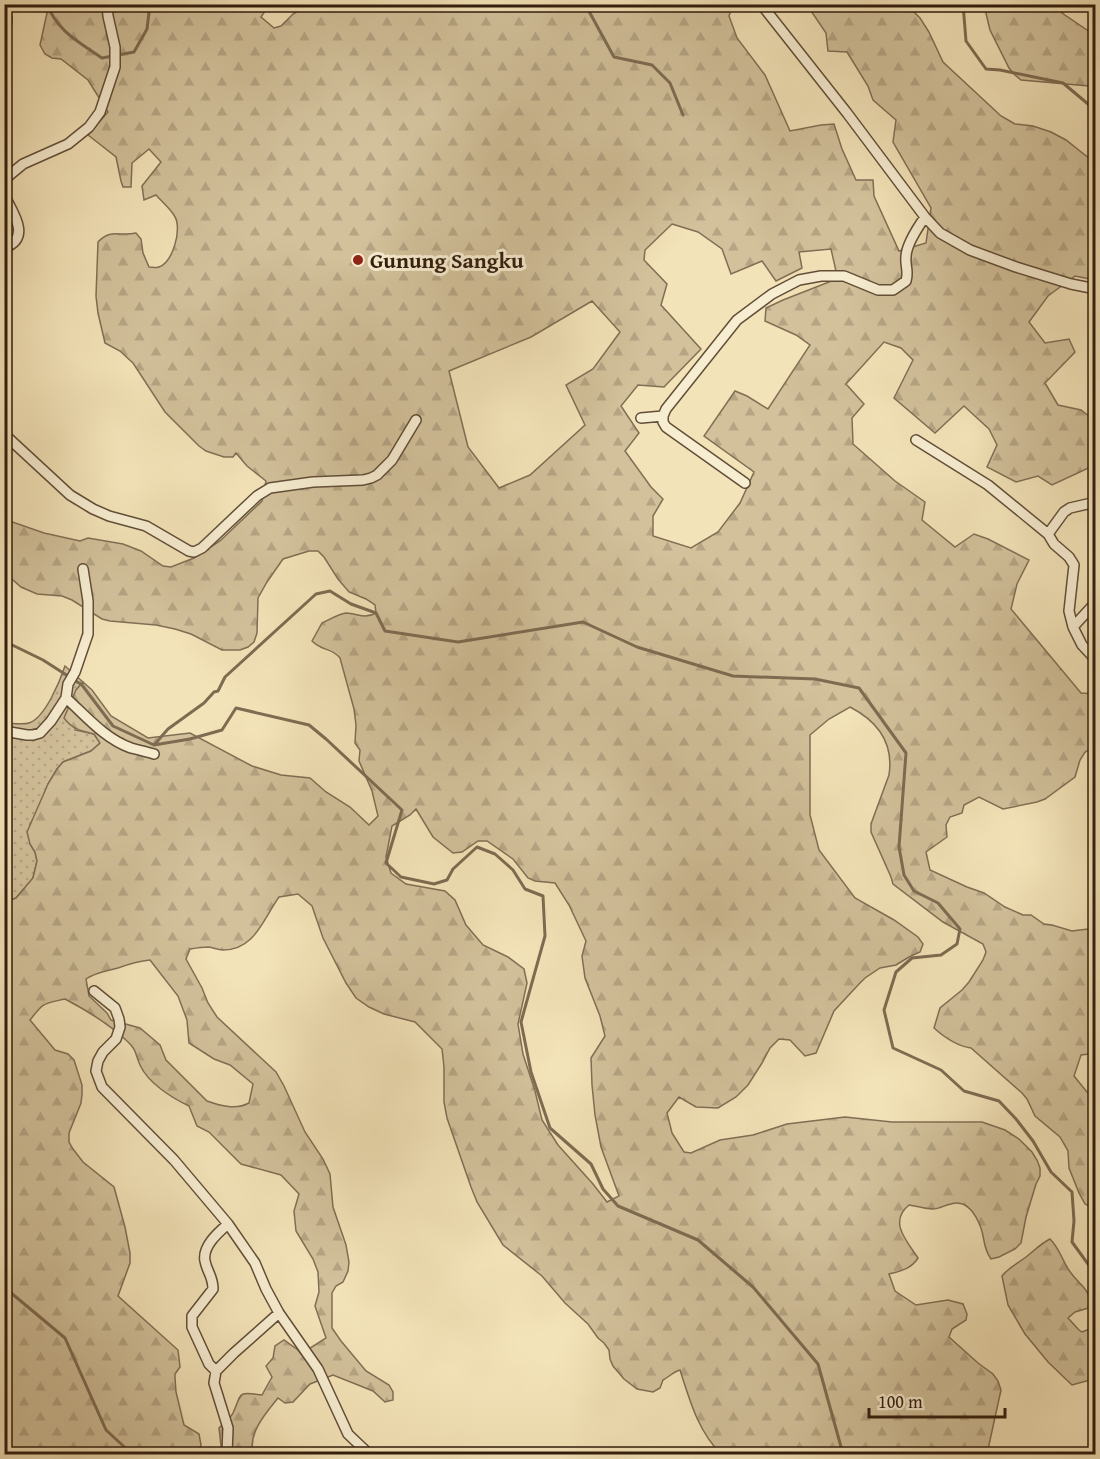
<svg xmlns="http://www.w3.org/2000/svg" width="1100" height="1459" viewBox="0 0 1100 1459" font-family="'Gentium Book Plus',serif">
<style>
.grass{fill:url(#grass-dots);stroke:#826e54;stroke-width:1.5}
.forest{fill:url(#forest-firs);stroke:#826e54;stroke-width:1.5;fill-rule:evenodd}
.lines{fill:none;stroke-linecap:round;stroke-linejoin:round}
.stream{stroke:#7e6b51;stroke-width:3}
.minor-casing{stroke:#624e38;stroke-width:12}
.minor{stroke:#f7edd1;stroke-width:9}
.poi-dot{fill:#8f2418;stroke:#f7edd1;stroke-width:2}
.labels{text-anchor:middle;dominant-baseline:central;stroke-width:6;stroke-linejoin:round;paint-order:stroke}
.poi-label{font-size:22px;font-weight:bold;fill:#311c0d;stroke:#f7edd1;text-anchor:start}
</style>
<defs>
<pattern id="grass-dots" width="8" height="8" patternUnits="userSpaceOnUse" patternTransform="scale(1.5)"><rect width="8" height="8" fill="#d2c19b"/><path d="M2 2h.1M6 6h.1" fill="none" stroke="#b5a584" stroke-width="1.8" stroke-linecap="round"/></pattern>
<pattern id="forest-firs" width="22" height="20" patternUnits="userSpaceOnUse" patternTransform="scale(1.5)"><rect width="22" height="20" fill="#d2c19b"/><path d="M5 1l3.5 6h-7zM16 11l3.5 6h-7z" fill="#b5a584"/></pattern>
</defs>
<rect width="100%" height="100%" fill="#f3e3b8"/>
<filter id="stains"><feTurbulence type="fractalNoise" baseFrequency=".00333" numOctaves="4"/><feColorMatrix values="0 0 0 0 .2 0 0 0 0 .09 0 0 0 0 .02 0 0 0 .5 -.17"/></filter>
<radialGradient id="worn" r=".72"><stop offset=".6" stop-color="#630" stop-opacity="0"/><stop offset="1" stop-color="#630" stop-opacity=".3"/></radialGradient>
<path class="grass" d="M65 666 83 682 76 690 75 730 94 734 100 743 91 751 63 762 57 769 48 784 35 817 30 824V844L35 852 37 861 33 878 16 898 5 902V723C11 723 23 725 29 723 45 718 60 681 65 666Z"/>
<path class="forest" d="M5 5H9C13 16 15 28 5 37Z
M39 5H269L261 17 274 28 281 26 293 14 308 5H733L729 16 737 38 765 75 790 131 821 125 834 124 842 149 856 180H873L874 196 899 251 926 243 931 208 893 142 896 120 873 100 868 86 847 52 828 51 826 33 807 5H907L920 18 929 32 943 62 1001 116 1015 124 1033 126 1051 132 1066 140 1095 163V280L1075 276 1048 296 1029 322 1045 343 1069 339 1075 352 1045 383 1058 405 1081 410 1095 421V465L1052 485 1038 476 1016 482 987 467 997 445 989 429 964 406 935 433 894 398 913 360 901 348 884 342 846 384 864 404 852 418 853 444 895 481 925 502 922 520 955 547 974 534 988 539 1029 560 1017 584 1011 609 1081 693 1095 694V747L1085 752 1080 760 1075 777 1045 799 1037 802 1003 809 979 797 964 805 962 813 950 817 946 825 947 837 926 852 930 870 967 887 984 893 1005 907 1023 915H1031L1044 924 1052 925 1072 931 1088 929 1095 931V1050L1089 1054 1081 1055 1074 1076 1091 1097 1095 1096V1209L1085 1204 1079 1193 1069 1168 1068 1151 1060 1137 1035 1116 1027 1099 1022 1093 971 1048C957 1046 944 1037 934 1028L940 1008 962 990 969 982 983 960 986 952 983 944 943 922 893 884 891 877 871 832V824L889 775C894 743 877 721 850 707L829 719 810 735V815L819 850 855 898 894 920 918 937 923 944 920 952 909 957 896 965 880 968 865 978 859 984 834 1011 816 1053 805 1056 790 1040 779 1039 770 1048 762 1063 748 1085 736 1097 718 1108 696 1107 679 1097 667 1113 672 1133 684 1152 691 1153 720 1140 753 1135 787 1124 845 1117 892 1122H982L1005 1130 1019 1139 1032 1152 1037 1160 1040 1168V1176L1036 1184 1026 1217 1021 1243 1015 1249 999 1257 991 1259C983 1248 985 1240 981 1228 976 1215 967 1199 951 1204 945 1205 939 1209 933 1209 925 1209 917 1206 909 1205 888 1222 907 1241 918 1258 911 1269 901 1271 889 1274L895 1291 916 1305 948 1300 963 1304 967 1314 966 1320 952 1329 949 1337 978 1363 993 1374 998 1381 1001 1390 987 1454H721C698 1431 690 1401 680 1370 673 1372 669 1377 663 1380L660 1388 653 1392 637 1389 624 1379 613 1366 610 1359 609 1350 604 1343 598 1338 588 1324 565 1303 542 1276 503 1245 477 1202 471 1187 447 1118 444 1102V1067L442 1049 415 1022 384 1014 369 1007 356 998 346 983 323 938 312 906 298 894 279 897C263 919 255 950 223 950 218 950 214 948 209 947 203 947 196 948 190 949L186 959 202 988 208 1003 217 1017 276 1072 284 1086 305 1132 323 1159 330 1174 333 1207 346 1245 349 1262 348 1271 343 1282 336 1286 332 1293V1328L341 1341 366 1371 389 1385 393 1392V1400L385 1402 373 1391 333 1375 310 1384 293 1402 285 1403 278 1398C265 1414 248 1433 253 1454H222L219 1428C224 1423 230 1419 233 1413 242 1393 237 1391 262 1395L272 1377 266 1366 273 1358 275 1346 284 1340 298 1350 301 1354 326 1338 315 1306 319 1292 318 1272 313 1259 296 1231 294 1211 299 1194 281 1175 241 1164 209 1132 197 1126 189 1106C172 1098 148 1083 140 1065 135 1054 137 1050 127 1041 110 1025 86 1010 65 999 43 1004 44 1002 30 1020L55 1050 68 1054 74 1060 82 1085V1094L81 1103 69 1133V1142L73 1149 83 1162 114 1187 125 1227 130 1253V1263L118 1296 178 1350 180 1367 175 1374V1378L176 1392 184 1425 199 1434 201 1445 198 1454H5V902L16 898 33 878 37 861 35 852 30 844 27 832 48 784 57 769 63 762 91 751 100 743 94 734C81 731 72 729 64 718L76 690 83 682 92 690 111 716 148 738 190 733 252 766 281 775 310 778 326 792 350 807 369 825 378 816 372 791 359 761 360 750 355 743 356 725 354 709 340 658C331 647 323 652 312 641L322 623C329 620 338 614 346 613 358 613 363 620 376 613L375 605 366 599 349 592 338 579 324 557 318 551H309L283 559 267 582 258 598 257 633 254 642 248 647 240 650H222L191 634 175 629 156 625 110 621 102 619 72 600 62 596 37 594 21 587 5 573 4 519 44 533 80 541 88 538 123 544 141 551 163 566 171 567 194 558 220 541 262 501 266 481 247 466 236 453 233 457H224L206 451 199 446 165 412 133 363 120 351 105 343 98 313 96 296 98 242C111 228 120 237 136 233L141 239 143 253 149 267C152 267 157 268 159 267 173 262 182 229 175 217 171 209 162 202 156 195L144 200 142 186 161 162 149 149 132 163 131 187H123L121 181 116 157 88 135 108 112 88 80 61 59 52 58 45 54 40 45 47 13ZM672 224 698 232 722 249 731 274 762 261 776 281 802 268 799 252 831 249 838 280H834L783 300 766 308 765 321 796 335 810 345 768 409 747 396 735 391 704 436 754 472 740 503 718 532 691 548 653 536V516L663 499 651 487 625 451 639 433 621 406 638 385 664 387 701 349 661 305 667 284 644 260 645 250ZM592 301 620 332 593 369 566 385 585 425 530 475 499 488 468 447 449 371 531 337ZM416 809 433 837 453 853 462 852 478 841H487L513 859 528 878 535 881 555 883 569 905 586 941 582 956 585 978 600 1016 605 1036 591 1058 592 1085 595 1115 601 1147 619 1196 607 1202 593 1184 558 1145 542 1120 535 1091 523 1054 518 1024 527 983 524 969 508 957 483 945 466 925 455 900 445 891 406 884 391 873 386 857 392 826 410 815ZM150 960 178 996 187 1020 189 1043 214 1059 230 1065 253 1084 249 1103C236 1110 221 1106 207 1101L166 1060 160 1045 140 1028 111 1020 107 1013 89 996 86 979C96 972 106 971 118 968 129 964 138 961 150 960Z
M984 5H1066L1062 13 1093 34 1095 31V85L1089 86 1021 80 1015 75 1009 68 990 30Z
M1050 1239C1059 1248 1061 1257 1067 1267 1077 1285 1088 1284 1092 1307L1075 1312 1068 1318 1079 1330 1082 1332 1095 1327V1381L1090 1380 1072 1385 1048 1362 1025 1334 1008 1305 1002 1276C1009 1267 1017 1264 1026 1257 1034 1251 1040 1244 1050 1239Z"/>
<g class="lines">
<path class="stream" d="M47 4C57 31 79 42 102 58L134 52 147 29 150 4
M585 4 614 57 652 65 670 83 683 115
M963 4 966 41 986 69 1000 70 1063 83 1088 104 1096 117
M4 641 43 660 82 685 113 726 154 745 190 739 222 730 236 708 309 725 326 739 402 810 386 863 401 877 434 884 447 880 453 869 477 847 495 854 513 870 525 889 543 896 545 936 521 1022 531 1072 550 1128 591 1164 603 1189 618 1206 698 1240 753 1287 818 1364 843 1454
M154 745 168 729 204 703 214 692 218 691 225 677 316 594 330 591 351 604 376 613 385 631 458 642 583 622 637 647 733 676 815 679 859 688 906 753 899 847 904 875 914 891 938 903 960 929 957 944 941 955 912 958 896 972 884 1010 893 1048 941 1070 964 1091 999 1101 1016 1119 1033 1141 1051 1172 1072 1192 1074 1221 1072 1242 1096 1275
M4 1287 65 1338 106 1430 132 1454"/>
<g class="minor-casing">
<path id="minor" d="M761 4 847 113 925 217 940 233 970 250 1016 267 1071 284 1096 289
M4 182 6 178 23 164 68 144 89 127 100 112 115 67V47L108 16 107 4
M4 195C13 213 32 238 4 248
M663 416V422L666 427 745 483
M641 418 663 416 666 409 737 320 772 294 799 280 821 276H844L878 290H893L906 281C909 271 905 266 906 257 906 245 918 227 925 217
M4 434 70 495 93 509 109 516 146 526 189 551 194 552 202 548 257 496 270 488 313 482 363 480 371 478 377 475 392 460 416 420
M916 440 988 485 1048 534 1054 544 1069 557 1074 565 1069 611 1073 627 1096 602
M1048 534 1064 512 1070 508 1096 502
M1073 627 1082 645 1096 660
M66 698C86 716 105 739 131 748 139 750 147 752 154 754
M4 731 27 735H33L40 733 51 721 66 698 68 684 75 672 88 634V601L83 569
M94 991 115 1008 119 1019 120 1027 116 1039 103 1052 98 1061 96 1071 102 1087 174 1160 228 1224 255 1263 266 1289 279 1313 318 1369 348 1434 369 1454
M216 1371 234 1353 279 1313
M227 1454 228 1428 214 1383 216 1371 209 1364 192 1327V1316L213 1289C213 1276 207 1272 205 1261 202 1246 219 1232 228 1224"/>
</g>
<use href="#minor" class="minor"/>
</g>
<circle class="poi-dot" cx="358" cy="260" r="6"/>
<g class="labels">
<g class="poi-label">
<text x="370" y="260">Gunung Sangku</text>
</g>
</g>
<rect width="1100" height="1459" fill="none" stroke="#f3e3b8" stroke-width="24"/>
<rect x="6" y="6" width="1088" height="1447" fill="none" stroke="#311c0d" stroke-width="3"/>
<rect x="12" y="12" width="1076" height="1435" fill="none" stroke="#311c0d" stroke-width="1.5"/>
<path d="M869 1408v9h136v-9" fill="none" stroke="#311c0d" stroke-width="3"/>
<text x="878" y="1408" font-size="18" fill="#311c0d" stroke="#f7edd1" stroke-width="4.5" paint-order="stroke">100 m</text>
<rect width="100%" height="100%" filter="url(#stains)"/>
<rect width="100%" height="100%" fill="url(#worn)"/>
</svg>
